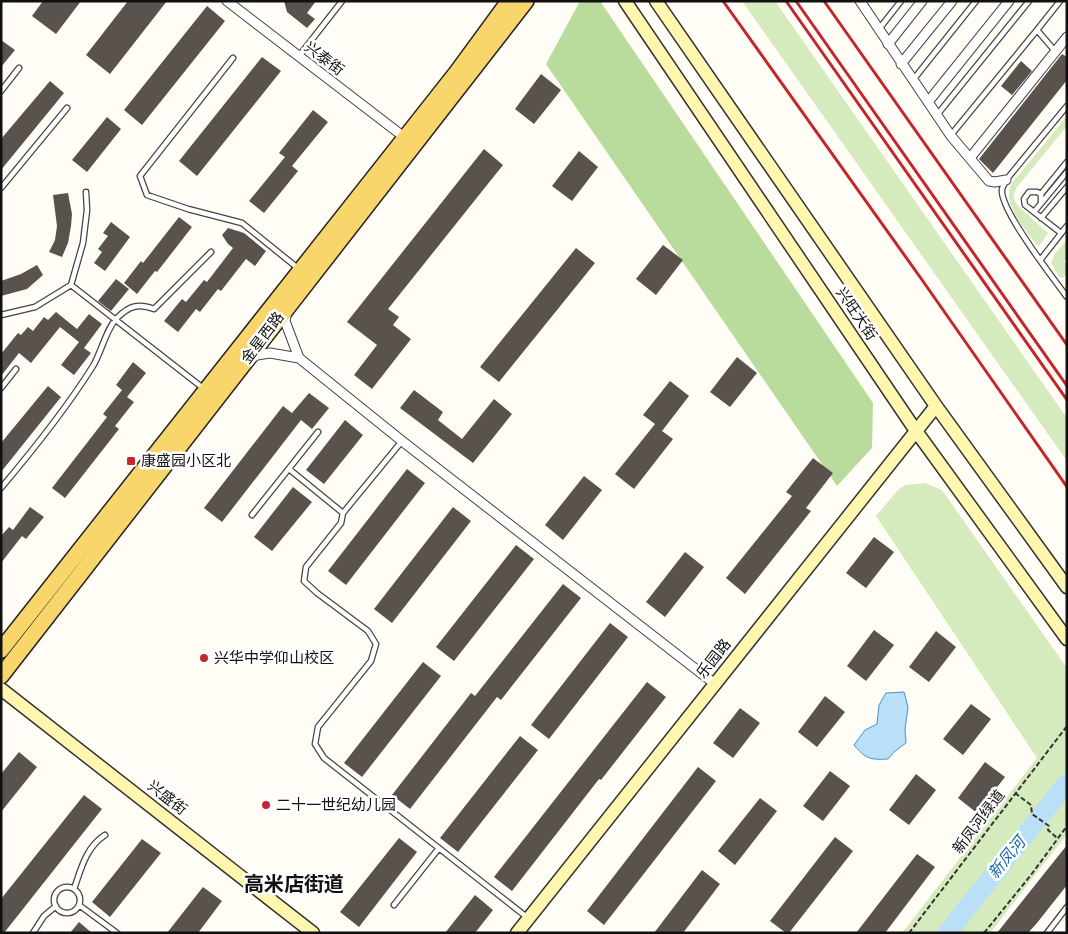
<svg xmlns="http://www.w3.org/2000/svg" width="1068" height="934" viewBox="0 0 1068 934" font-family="Spectral,'Noto Sans SC',serif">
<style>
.green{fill:#d5ebbd}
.forest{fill:#b9dc9c}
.water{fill:#b9e0f7;stroke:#3f96cf}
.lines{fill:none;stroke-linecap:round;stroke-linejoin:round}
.river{stroke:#b9e0f7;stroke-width:19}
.building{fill:#5a524d}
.lane-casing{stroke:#444;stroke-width:7}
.street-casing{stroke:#444;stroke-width:11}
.secondary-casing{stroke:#333;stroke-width:15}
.primary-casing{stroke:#222;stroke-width:18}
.path{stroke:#333;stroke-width:2;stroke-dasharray:5 2.5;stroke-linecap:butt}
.lane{stroke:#fff;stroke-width:4.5}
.street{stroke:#fff;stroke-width:9}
.secondary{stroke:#fff6b0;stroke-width:12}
.primary{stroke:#f9d66b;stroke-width:15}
.rail{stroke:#c4262e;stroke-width:3}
.poi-dot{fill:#c4262e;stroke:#fff;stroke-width:2}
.labels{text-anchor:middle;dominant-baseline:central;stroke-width:5;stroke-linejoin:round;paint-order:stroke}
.street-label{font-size:15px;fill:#111;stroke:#fff}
.poi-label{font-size:15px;fill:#111;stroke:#fff;text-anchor:start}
.water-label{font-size:16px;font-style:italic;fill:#1768a6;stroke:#fff}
.district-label{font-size:20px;font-weight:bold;fill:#111;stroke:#fff}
</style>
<rect width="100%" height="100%" fill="#fffdf5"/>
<path class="green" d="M742 1H775L789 21 1067 418V461Z
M1067 116V126L1017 187C1013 195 1013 199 1018 206L1048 233 1040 245 1038 246C1026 232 1000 201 1012 183Z
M1067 240V258L1064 261 1067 265V274L1062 278 1059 276 1051 263 1055 254Z
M925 483 942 490 1067 668V834L990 933H902L1037 758 876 516 898 490 905 485Z"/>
<path class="forest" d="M580 1H600L873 403 872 448 837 486 546 64Z"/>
<path class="water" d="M904 692 908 707 905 729 906 743 894 752 888 759C870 760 866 759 854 745L865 730 877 724 879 705 886 693Z"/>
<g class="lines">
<path class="river" d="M947 933 1067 783"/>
</g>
<path class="building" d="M43 1H81L56 34 32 16Z
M128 1H167L110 74 86 55Z
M284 1H316L307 13 315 19 307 28 287 12Z
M207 6 225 21 142 125 124 110Z
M1 40 15 50 1 67Z
M1062 54 1067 57V80L993 173 979 159Z
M262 57 281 71 197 176 179 161Z
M1021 61 1032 71 1012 95 1001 86Z
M541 74 561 90 534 124 515 109Z
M50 81 64 93 1 170V139Z
M313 110 328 122 292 166 298 171 264 213 249 201 285 157 279 153Z
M107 117 121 129 87 172 72 160Z
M484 149 503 165 388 309 399 317 393 325 411 339 372 389 354 375 377 345 347 322Z
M579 151 598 167 572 201 552 186Z
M68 193 72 214 71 226 68 243 62 257 49 252 55 240 57 226 53 195Z
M179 217 192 227 157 272 155 271 137 294 124 283 141 261 143 263Z
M111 222 130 237 105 271 94 263 102 252 98 249 108 236 103 233Z
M228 228 244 233 266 251 255 266 246 259 221 291 218 289 200 312 196 309 178 332 164 321 182 299 186 302 204 280 207 282 233 248 228 244 222 235Z
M663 245 683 260 656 295 636 279Z
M576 248 595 263 499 382 480 367Z
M37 265 43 275 27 289 1 296V281L21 274Z
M116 279 129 289 111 311 98 301Z
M56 312 77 329 89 314 102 324 84 348 91 353 74 375 61 365 79 342 60 327 31 363 19 353 1 376V354L18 333 21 335 28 327 33 331 44 317 48 320Z
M737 357 757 373 730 407 710 392Z
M133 362 146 373 127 397 134 402 115 426 119 429 65 498 52 488 107 417 103 414 122 390 116 385Z
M670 381 689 396 662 431 673 439 634 489 615 474 655 424 643 415Z
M48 386 61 397 1 472V443Z
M414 390 443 412 438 420 462 439 494 399 512 414 473 463 400 408Z
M309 393 329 408 312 429 301 420 222 522 204 508 283 406 292 413Z
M345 420 363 435 324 484 306 470Z
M813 458 833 473 806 508 811 511 745 594 726 578 792 496 786 492Z
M407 469 425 483 346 585 328 571Z
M584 476 602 490 563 540 545 525Z
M293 487 312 502 272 551 254 537Z
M30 507 44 517 26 539 22 536 1 563V536L9 527 13 530Z
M453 507 471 521 392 623 374 609Z
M874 537 894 552 866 588 846 573Z
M516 545 534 559 454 661 436 647Z
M685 552 704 567 665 617 646 602Z
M563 584 581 598 501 700 497 697 410 809 392 795 471 693 475 696Z
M610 623 628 637 549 739 531 725Z
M874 630 894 645 866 681 847 666Z
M936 631 956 647 929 682 909 667Z
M423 662 441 676 362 777 344 763Z
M647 682 666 697 601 780 599 779 512 891 494 877Z
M825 696 845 712 817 747 798 732Z
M971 704 991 719 963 755 943 739Z
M740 708 760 723 733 758 713 743Z
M520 736 538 750 458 852 440 838Z
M19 752 37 767 1 812V774Z
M985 762 1005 777 977 813 958 798Z
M698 767 716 781 604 925 587 911Z
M830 771 850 786 823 821 803 806Z
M916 774 936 790 909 825 889 810Z
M84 795 102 809 4 933H1V899Z
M760 798 777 811 735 865 718 851Z
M835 837 853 851 789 933H786L770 921Z
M399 838 417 852 359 927 340 912Z
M142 839 161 853 110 917 92 902Z
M1067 845V885L1037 923 1028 933H997Z
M917 854 935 867 885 933H856Z
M702 870 720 884 683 933H654Z
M203 887 222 901 198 933H167Z
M475 895 493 910 475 933H445Z
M79 922 92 933H70Z"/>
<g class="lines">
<g class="lane-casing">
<path id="lane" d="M879 29 901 1
M1055 51 1037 30 1060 1
M299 56 342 1
M233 58 140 176 147 195 188 209 242 223 299 269
M913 80 976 1
M1 91 19 68
M1067 106 1006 180C1005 183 1002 187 1002 190 1000 210 1053 278 1067 297
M937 115 1029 1
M951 135 1037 30
M1 188 67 108
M1041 194 1067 162
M1041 203V194L1037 192H1029L1024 199 1025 205 1061 233
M1034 212 1067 172
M1041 218 1067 187
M1041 259 1067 226
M71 285 83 243 87 210 86 192
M1 315 35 307 71 285 203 388
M1 388 16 369
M402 441 343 513 341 523 306 567 304 581 317 593 368 631 376 644 371 661 318 727 315 744 324 758 528 918
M289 469 343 513
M1 488C34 449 66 409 93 366 101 353 107 327 117 318 129 306 138 303 154 309L211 252
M252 515 318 432
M54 900a13 13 0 1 1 26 0a13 13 0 1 1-26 0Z
M74 889C81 869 86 847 105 835
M79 905 117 933
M394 905 439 848
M33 933 44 916 56 906
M1047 933 1067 907"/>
</g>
<g class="street-casing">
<path id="street" d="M227 1 404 137
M860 1 951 136 989 181 995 182 1006 180
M888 44 922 1
M901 64 952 1
M928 102 1009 1
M970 158 1067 37
M287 311 285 321 299 358
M250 359 257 355 270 353 299 358 402 441 715 684"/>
</g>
<g class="secondary-casing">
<path id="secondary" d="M625 1 916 431 1067 639
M656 1 936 406 1067 587
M1 689 313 933
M517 933 936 406"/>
</g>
<g class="primary-casing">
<path id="primary" d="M1 650 457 72 509 1
M1 676 526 1"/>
</g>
<path class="path" d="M1015 793 1031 805 1032 814 1049 826 1048 830 1057 838
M909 933 1067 726
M984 933 1031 875 1067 826"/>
<use href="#lane" class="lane"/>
<use href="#street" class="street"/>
<use href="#secondary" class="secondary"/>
<use href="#primary" class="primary"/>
<path class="rail" d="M723 1 920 277 1067 487
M786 1 1067 400
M796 1 1067 386
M824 1 1067 345"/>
</g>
<g class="poi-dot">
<rect x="126" y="456" width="10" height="10" rx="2.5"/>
<circle cx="204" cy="658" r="5"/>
<circle cx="266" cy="805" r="5"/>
</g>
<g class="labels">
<g class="street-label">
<text transform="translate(324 59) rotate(37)">兴泰街</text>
<text transform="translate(856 314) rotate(56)">兴旺大街</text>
<text transform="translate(263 338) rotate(-53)">金星西路</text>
<text transform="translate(714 659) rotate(-52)">乐园路</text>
<text transform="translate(167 798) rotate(38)">兴盛街</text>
<text transform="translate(979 822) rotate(-53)">新凤河绿道</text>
</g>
<g class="poi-label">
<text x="141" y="461">康盛园小区北</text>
<text x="214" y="658">兴华中学仰山校区</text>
<text x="276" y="805">二十一世纪幼儿园</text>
</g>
<g class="water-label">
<text transform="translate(1007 858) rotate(-51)">新凤河</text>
</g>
<g class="district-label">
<text x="294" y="885">高米店街道</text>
</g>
</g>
<rect width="1068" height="934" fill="none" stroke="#111111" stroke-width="5"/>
</svg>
